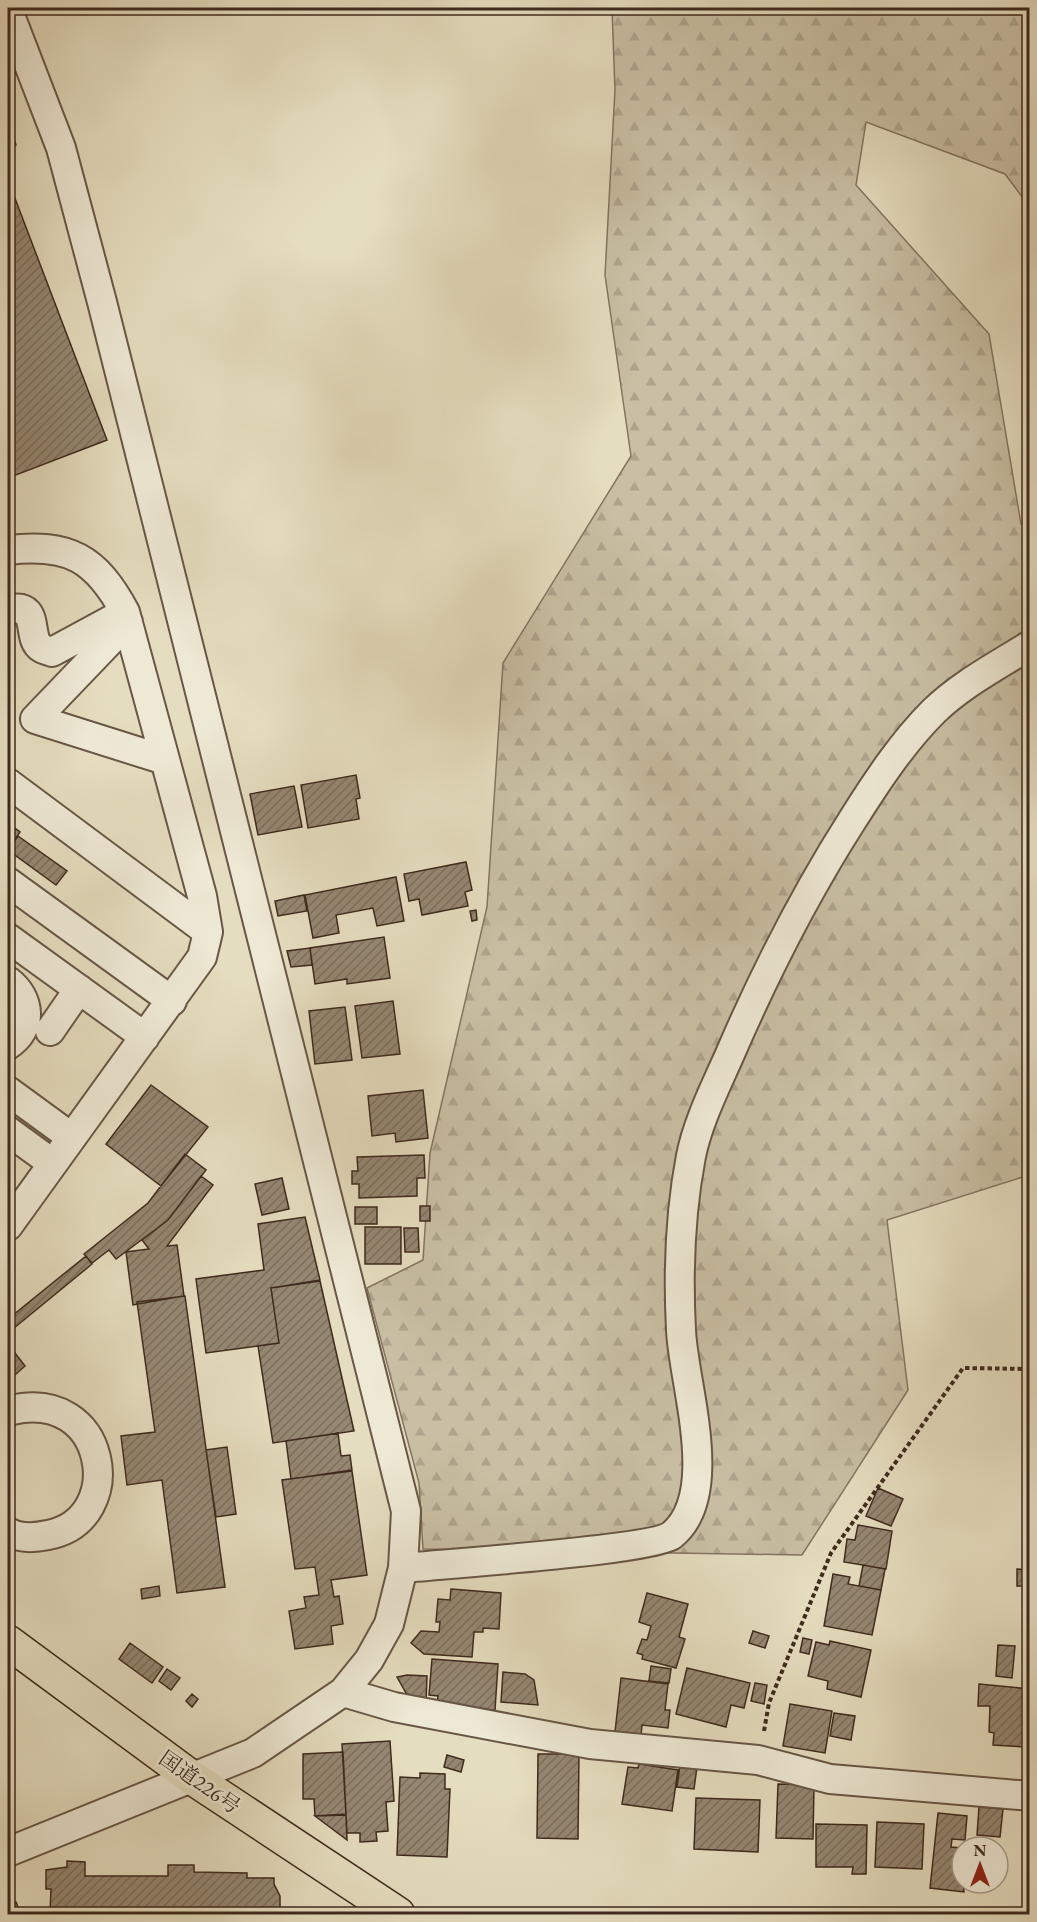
<svg xmlns="http://www.w3.org/2000/svg" width="1037" height="1922" viewBox="0 0 1037 1922" font-family="'EB Garamond','Noto Serif JP',serif">
<style>
.forest{fill:url(#forest-firs);stroke:#847461;stroke-width:1.5}
.building{fill:url(#building-hatch);stroke:#3f2a1e;stroke-width:1.5}
.lines{fill:none;stroke-linecap:round;stroke-linejoin:round}
.minor-casing{stroke:#685746;stroke-width:32}
.highway-casing{stroke:#3f2a1e;stroke-width:36}
.path{stroke:#3f2a1e;stroke-width:4;stroke-dasharray:4.5 3;stroke-linecap:butt}
.minor{stroke:#eee9d5;stroke-width:28}
.highway{stroke:#e5ddbf;stroke-width:33}
.labels{text-anchor:middle;dominant-baseline:central;stroke-width:5;stroke-linejoin:round;paint-order:stroke}
.street-label{font-size:21px;fill:#3f2a1e;stroke:#eee9d5}
</style>
<defs>
<pattern id="forest-firs" width="22" height="20" patternUnits="userSpaceOnUse" patternTransform="scale(1.5)"><rect width="22" height="20" fill="#c9bfa4"/><path d="M5 1l3.5 6h-7zM16 11l3.5 6h-7z" fill="#aea48d"/></pattern>
<pattern id="building-hatch" width="6" height="6" patternUnits="userSpaceOnUse" patternTransform="scale(1.5)"><rect width="6" height="6" fill="#958772"/><path d="M-1 1l2-2M0 6l6-6M5 7l2-2" fill="none" stroke="#7b6f5d"/></pattern>
</defs>
<rect width="100%" height="100%" fill="#e5ddbf"/>
<filter id="stains"><feTurbulence type="fractalNoise" baseFrequency=".00333" numOctaves="4"/><feColorMatrix values="0 0 0 0 .2 0 0 0 0 .09 0 0 0 0 .02 0 0 0 .5 -.17"/></filter>
<radialGradient id="worn" r=".72"><stop offset=".6" stop-color="#630" stop-opacity="0"/><stop offset="1" stop-color="#630" stop-opacity=".3"/></radialGradient>
<path class="forest" d="M612 8H1029V206L1005 174 866 122 856 185 989 334 1021 524 1029 527V1175L887 1220 908 1390 802 1555 423 1549 419 1483 367 1288 423 1260 430 1153 487 907 503 663 631 456 605 275 615 90Z"/>
<path class="building" d="M8 120 16 145 8 148Z
M8 180 107 440 8 478Z
M356 775 360 798 356 799 359 819 308 828 301 785Z
M294 786 302 827 258 835 250 794Z
M8 823 20 832 8 850Z
M18 836 67 871 56 885 8 850Z
M466 862 472 890 465 892 468 906 422 915 419 899 409 901 404 874Z
M396 877 404 921 377 926 373 908 336 915 339 933 313 938 305 895Z
M304 895 307 911 278 916 275 901Z
M476 910 477 920 472 921 470 911Z
M384 937 390 978 347 984V979L315 984 310 948Z
M310 948 312 965 291 967 287 951Z
M393 1001 400 1054 362 1058 355 1006Z
M345 1007 352 1060 315 1064 309 1011Z
M151 1085 208 1127 161 1186 106 1144Z
M423 1090 428 1138 396 1142 395 1133 372 1136 368 1096Z
M185 1154 206 1170 168 1220 116 1259 109 1250 92 1263 84 1254 148 1203Z
M424 1155 425 1178H417V1196L359 1198V1184H352V1171H358L357 1157Z
M201 1176 213 1185 167 1246 177 1245 184 1296 133 1305 126 1252 149 1249 142 1240 168 1220Z
M282 1178 289 1209 262 1215 255 1184Z
M420 1206H430V1221H420Z
M355 1207H377V1224H355Z
M305 1217 320 1280 271 1288 279 1343 206 1353 196 1279 264 1270 258 1224Z
M365 1227H401V1264H365Z
M404 1228H418L419 1252H405Z
M86 1256 92 1264 8 1333V1319Z
M320 1281 354 1431 273 1443 258 1346 279 1343 271 1288Z
M185 1296 225 1587 177 1593 162 1480 127 1485 121 1436 155 1432 137 1302Z
M8 1344 25 1366 8 1381Z
M338 1433 341 1456 350 1455 352 1470 291 1479 286 1441Z
M227 1447 236 1514 216 1517 206 1450Z
M352 1471 367 1575 331 1580 334 1597 339 1596 343 1624 331 1626 333 1644 295 1649 289 1611 306 1608 304 1597 319 1595 315 1567 295 1569 282 1480Z
M878 1488 903 1499 891 1526 866 1516Z
M858 1525 892 1531 886 1569 844 1562 847 1539 855 1540Z
M863 1565 885 1569 881 1590 859 1586Z
M1017 1569 1030 1570V1586H1017Z
M833 1574 850 1577 848 1584 881 1590 872 1635 824 1626Z
M159 1586 160 1596 142 1599 141 1589Z
M451 1589 501 1593 499 1629 483 1628V1632H474L472 1657 424 1654 411 1643 421 1631 439 1632 440 1622H436L438 1599 450 1600Z
M647 1593 688 1604 679 1637 685 1639 676 1668 642 1659 643 1655 637 1653 642 1639 647 1640 651 1626 639 1622Z
M753 1631 769 1636 765 1648 749 1643Z
M803 1638 812 1640 809 1654 800 1652Z
M830 1641 871 1650 861 1697 827 1689 828 1681 808 1676 816 1642 829 1645Z
M130 1643 163 1667 152 1683 119 1659Z
M998 1645 1015 1646 1012 1678 996 1676Z
M432 1659 498 1664 495 1710 437 1706 438 1696 429 1695Z
M651 1666 671 1669 669 1683 649 1681Z
M687 1668 750 1683 744 1708 731 1705 726 1727 676 1714Z
M167 1669 180 1678 171 1690 159 1681Z
M503 1672 525 1674 534 1680 538 1705 501 1702Z
M407 1675 427 1676 426 1703 406 1693 397 1677Z
M621 1678 668 1684 665 1710H670L668 1728 642 1725 641 1735 615 1732Z
M755 1683 767 1685 764 1704 751 1701Z
M979 1684 1030 1689V1738L1027 1737 1026 1747 993 1745 994 1733 989 1732 990 1706H978Z
M192 1694 198 1699 192 1707 186 1701Z
M790 1704 832 1711 825 1753 783 1746Z
M834 1713 855 1716 851 1740 830 1736Z
M390 1741 394 1801 386 1802 388 1831 376 1832 377 1841 360 1842V1833H347L342 1744Z
M343 1752 346 1814 315 1816 314 1799H303V1754Z
M538 1754H579L578 1839 537 1838Z
M447 1755 464 1760 461 1772 444 1767Z
M639 1764 678 1770 672 1811 622 1804 628 1767 638 1768Z
M680 1765 697 1767 694 1789 677 1787Z
M420 1773 445 1774V1789H450L447 1857 397 1855 400 1777 420 1778Z
M778 1784 814 1785 813 1839 776 1838Z
M696 1798 760 1800 758 1852 694 1849Z
M979 1807 1003 1809 1000 1837 977 1835Z
M938 1813 967 1816 965 1840 952 1839 951 1847 962 1848 964 1892 930 1888Z
M346 1815 347 1840 315 1816Z
M877 1822 924 1824 922 1869 875 1867Z
M816 1824 867 1825 866 1874H852L853 1867H816Z
M67 1861 85 1862V1876H168V1865H194V1872L247 1873V1878H274V1884L280 1896V1908L278 1914H53L50 1913 51 1889H46V1870L67 1867Z
M16 1902 21 1914H8V1905Z"/>
<g class="lines">
<g class="minor-casing">
<path id="minor" d="M8 10 61 148 102 302 406 1511 403 1568 389 1624 369 1660 343 1692 253 1753 8 1852
M8 550C69 543 96 558 125 612L202 896 208 932 202 957 8 1226
M8 610C39 601 28 633 38 645 42 650 47 650 52 652L124 613
M128 622 35 719 165 760
M8 783 208 932
M8 882 172 1001
M8 938 145 1037
M8 981C31 998 33 1029 8 1045
M50 1031 79 989
M8 1091 71 1137
M8 1131 52 1163
M8 1411C108 1384 129 1520 48 1535 34 1538 20 1539 8 1532
M403 1568C443 1564 652 1550 672 1535 722 1494 683 1383 681 1330 678 1272 680 1213 691 1156 698 1121 716 1086 730 1054 765 973 805 894 853 819 877 781 902 743 934 711 962 684 997 666 1030 645
M343 1692 394 1707 590 1744 758 1760 830 1779 1030 1796"/>
</g>
<g class="highway-casing">
<path id="highway" d="M8 1642 191 1777 398 1914"/>
</g>
<path class="path" d="M764 1731 769 1703 831 1553 963 1368 1030 1369"/>
<use href="#minor" class="minor"/>
<use href="#highway" class="highway"/>
</g>
<g class="labels">
<g class="street-label">
<text transform="translate(200 1782) rotate(35)">国道226号</text>
</g>
</g>
<rect width="1037" height="1922" fill="none" stroke="#e5ddbf" stroke-width="30"/>
<rect x="9" y="9" width="1019" height="1904" fill="none" stroke="#3f2a1e" stroke-width="3"/>
<rect x="15" y="15" width="1007" height="1892" fill="none" stroke="#3f2a1e" stroke-width="1.5"/>
<g transform="translate(980 1865)"><circle r="28" fill="#eee9d5" stroke="#a89d8c" stroke-width="1.5"/>
<path d="M0-4.5L10 22L0 15L-10 22Z" fill="#8f2418"/>
<text y="-9" font-size="16" font-weight="bold" text-anchor="middle" fill="#3f2a1e">N</text>
</g>
<rect width="100%" height="100%" filter="url(#stains)"/>
<rect width="100%" height="100%" fill="url(#worn)"/>
</svg>
